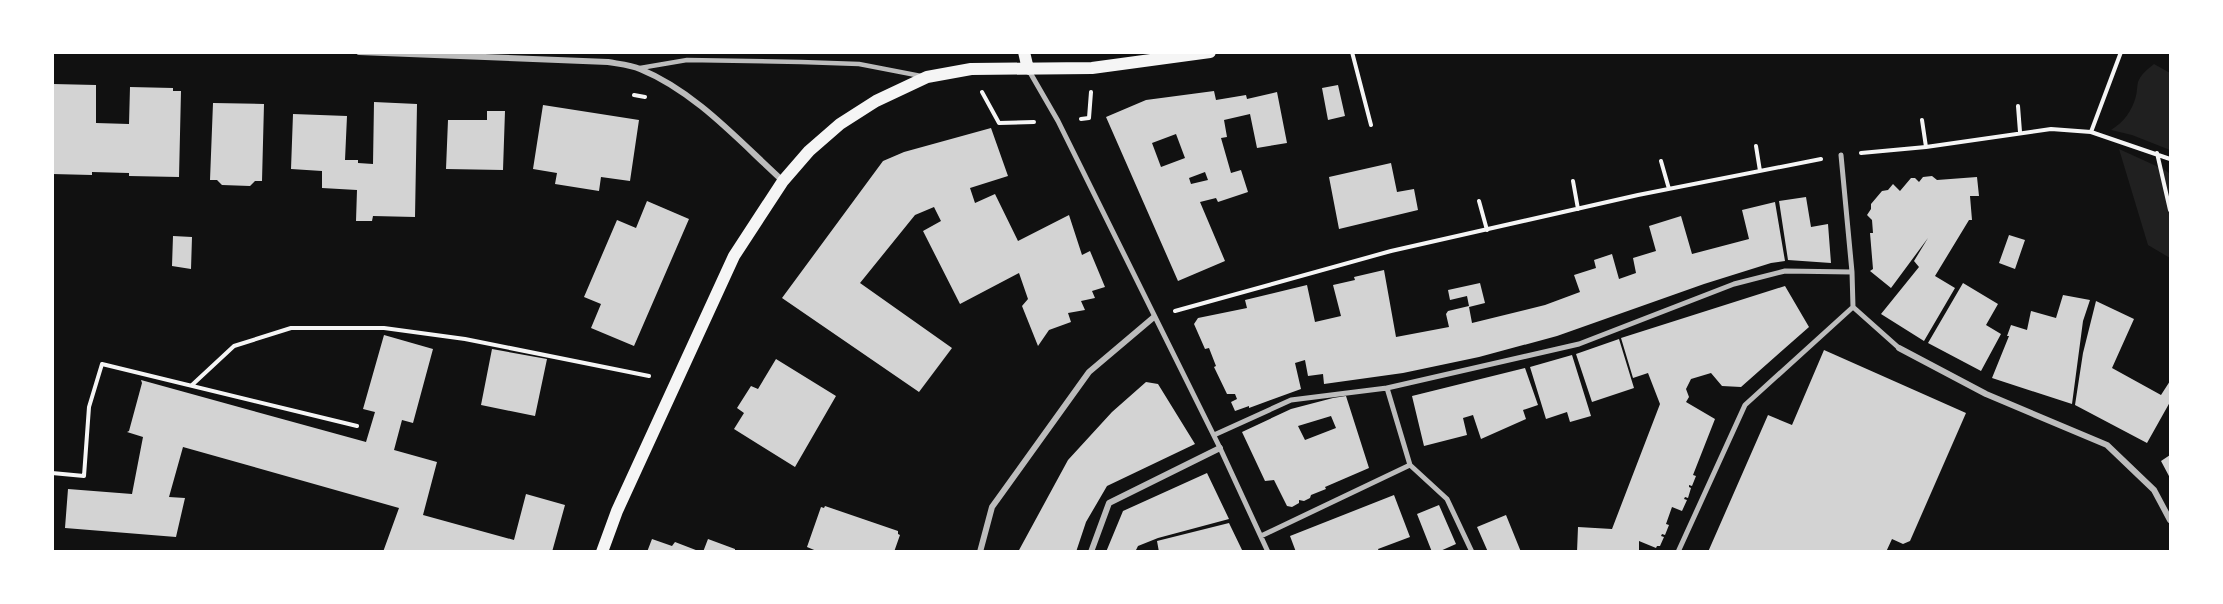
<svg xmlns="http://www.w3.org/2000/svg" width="2223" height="604" viewBox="0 0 2223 604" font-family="Rubik,sans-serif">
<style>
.green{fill:#202020}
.building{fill:#d3d3d3;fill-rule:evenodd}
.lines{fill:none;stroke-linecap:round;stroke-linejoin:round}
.path{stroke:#f5f5f5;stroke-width:4}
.service{stroke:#bcbcbc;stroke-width:4.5}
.pedestrian{stroke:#bcbcbc;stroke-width:5}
.minor{stroke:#bcbcbc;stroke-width:6}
.secondary{stroke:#f5f5f5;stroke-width:12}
</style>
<rect width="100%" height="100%" fill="#111"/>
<path class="green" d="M2154 64 2170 73V150L2132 135 2111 130C2124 122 2132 111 2136 96 2137 92 2137 86 2138 82 2141 74 2148 69 2154 64Z
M2119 149 2165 170 2170 174V258L2148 245Z"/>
<path class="building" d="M53 84 96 85V123L129 124 130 87 173 88V91H181L179 177 129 176V173L92 172V175L52 174Z
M1338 85 1345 116 1328 120 1322 88Z
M1214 91 1216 100 1246 95 1247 99 1277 92 1287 143 1257 148 1250 114 1224 120 1227 137 1221 138 1231 173 1241 170 1248 192 1218 202 1216 198 1200 202 1225 261 1178 281 1106 117 1146 100ZM1176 134 1185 158 1161 167 1152 143ZM1205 172 1208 180 1191 184 1189 178Z
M374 102 417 104 415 217 373 216 372 221H356L357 190 322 188V171L291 169 293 114 347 116 345 160H358V163L373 164Z
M213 103 264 104 262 181H255L250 186 222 185 217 180H210Z
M543 105 639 120 630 181 601 177 599 191 555 184 557 173 533 169Z
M487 111H505L503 170 446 169 448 120H487Z
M991 128 1008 176 970 188 975 203 995 194 1018 241 1069 215 1082 255 1090 251 1105 287 1092 291 1095 298 1081 301 1085 310 1068 313 1071 322 1049 330 1038 346 1022 306 1028 299 1019 273 960 304 923 231 941 221 934 207 915 215 860 283 952 348 919 392 782 298 883 161 904 152Z
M1391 163 1397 192 1414 189 1418 210 1339 229 1329 177Z
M1932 176 1937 180 1977 177 1979 196H1970L1972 220H1969L1935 276 1955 288 1924 341 1881 314 1919 267 1914 261 1928 238 1891 288 1870 271 1873 269 1870 233H1873L1872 220 1867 215 1871 209V204L1882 191 1888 190 1893 184 1900 191 1911 178H1915L1919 182 1923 177Z
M1806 197 1811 227 1828 224 1831 263 1788 260 1779 201Z
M647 201 689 219 634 346 591 328 601 304 584 297 617 220 636 228Z
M1775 202 1785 261 1771 263 1704 284 1557 336 1479 357 1403 373 1324 384 1323 374 1308 376 1305 360 1295 363 1301 389 1249 408V406L1235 411 1231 402 1237 399 1235 394H1227L1214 367 1216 366 1209 348 1205 349 1194 324 1198 318 1247 308 1245 300 1307 285 1315 322 1341 316 1333 285 1355 280 1354 277 1384 270 1396 337 1449 327 1446 314 1448 311 1469 306 1467 296 1450 300 1448 290 1480 283 1485 303 1469 307 1472 323 1545 305 1580 292 1574 275 1596 268 1594 260 1612 254 1619 279 1636 273 1633 258 1656 251 1649 226 1681 216 1692 254 1749 239 1742 210Z
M2009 235 2025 240 2015 269 1999 263Z
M173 236 192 237 191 269 172 266Z
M1963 283 1998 304 1986 325 2001 334 1981 371 1928 343Z
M1785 286 1809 327 1741 387 1722 386 1711 373 1691 379 1686 389 1689 397 1686 402 1715 419 1693 475 1696 476 1692 486 1689 485V487L1691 488 1688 498 1685 497 1684 499 1687 500 1682 511 1672 507 1666 524 1669 525 1665 535 1662 534 1661 536 1664 537 1660 546H1657L1656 548 1639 541V552H1577L1578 527 1612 529 1660 404 1648 373 1633 378 1621 338Z
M2063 295 2090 300 2083 321 2072 404 1992 378 2009 336H2007L2011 325 2027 330 2031 311 2056 318Z
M2096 301 2134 319 2112 368 2161 395 2170 381V402L2147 443 2075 405 2083 353Z
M384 335 433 349 413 423 402 420 394 450 437 462 423 515 514 540 526 494 565 505 552 552H383L399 508 183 447 169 497 185 498 176 537 65 528 68 489 132 494 143 437 127 432 129 431 142 383 141 380 366 442 375 412 363 409Z
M1619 339 1634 388 1592 402 1576 354Z
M492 349 547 359 535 416 481 405Z
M1824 350 1966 413 1910 541 1903 544 1892 539 1886 552H1708L1768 415 1792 425Z
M1572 355 1591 416 1570 422 1567 412 1546 419 1530 367Z
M776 359 836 396 795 467 734 429 744 413 737 408 751 386 758 389Z
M1525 368 1538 405 1523 410 1526 419 1481 439 1473 415 1463 418 1467 435 1424 446 1412 396Z
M1146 382 1158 384 1195 444 1107 486 1086 522 1076 552H1018L1068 460 1112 412Z
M1346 396 1369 468 1325 487 1326 489 1311 495 1310 498 1304 501 1299 500V503L1292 507 1287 506 1274 480 1265 481 1242 432 1291 409 1333 398ZM1331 416 1336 428 1305 440 1298 426Z
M2170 455V478L2161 461Z
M1207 473 1229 519 1158 538 1138 546 1135 552H1106L1123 511Z
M1394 495 1410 537 1378 549 1379 552H1296L1290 536Z
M1439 505 1456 544 1438 552H1432L1417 514Z
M825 506 898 531V534L900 535 894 552H819L807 547 821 507 824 508Z
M1506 515 1521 552H1488L1477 527Z
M1229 523 1243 552H1159L1157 541Z
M652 539 672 546 675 542 701 552H647Z
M708 539 735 549V552H703Z"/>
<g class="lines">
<path class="path" d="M1352 52 1371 125
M982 92 999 123 1034 122
M634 95 645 97
M2018 106 2020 132
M1081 119 1089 118 1091 92
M1922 120 1926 147
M2091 132 2121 52
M1756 146 1760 171
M1861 153 1926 147 2051 129 2091 132 2170 159
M2157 153 2170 210
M1661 161 1669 189
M1573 181 1578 209
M1479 201 1487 230
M1175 311 1391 251 1638 195 1821 159
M192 385 234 346 291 328H384L465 339 649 376
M52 473 84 476 89 407 102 364 357 426"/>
<path class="service" d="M640 68 687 60 801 62 859 64 921 76"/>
<path class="pedestrian" d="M1028 69 1058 121 1220 448 1268 552
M1841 155 1852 272 1853 307 1899 348
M1387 388 1410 465 1447 499 1472 552
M1214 435 1291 400 1387 388 1579 344 1734 284 1785 271 1852 272
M1261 536 1410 465
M1678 552 1745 405 1853 307"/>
<path class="minor" d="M359 52 608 62C619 64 631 65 640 69 696 92 739 141 783 181
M1899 348 1986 394 2107 445 2154 490 2170 520
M980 552 992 507 1089 372 1154 317
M1091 552 1109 503 1220 448"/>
<path class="secondary" d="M1024 52 1028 69
M602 552 617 511 734 256 783 181 809 151 840 124 876 101 927 77 971 69 1092 68 1210 52"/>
</g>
<rect width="2223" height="604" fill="none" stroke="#ffffff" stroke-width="108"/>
</svg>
